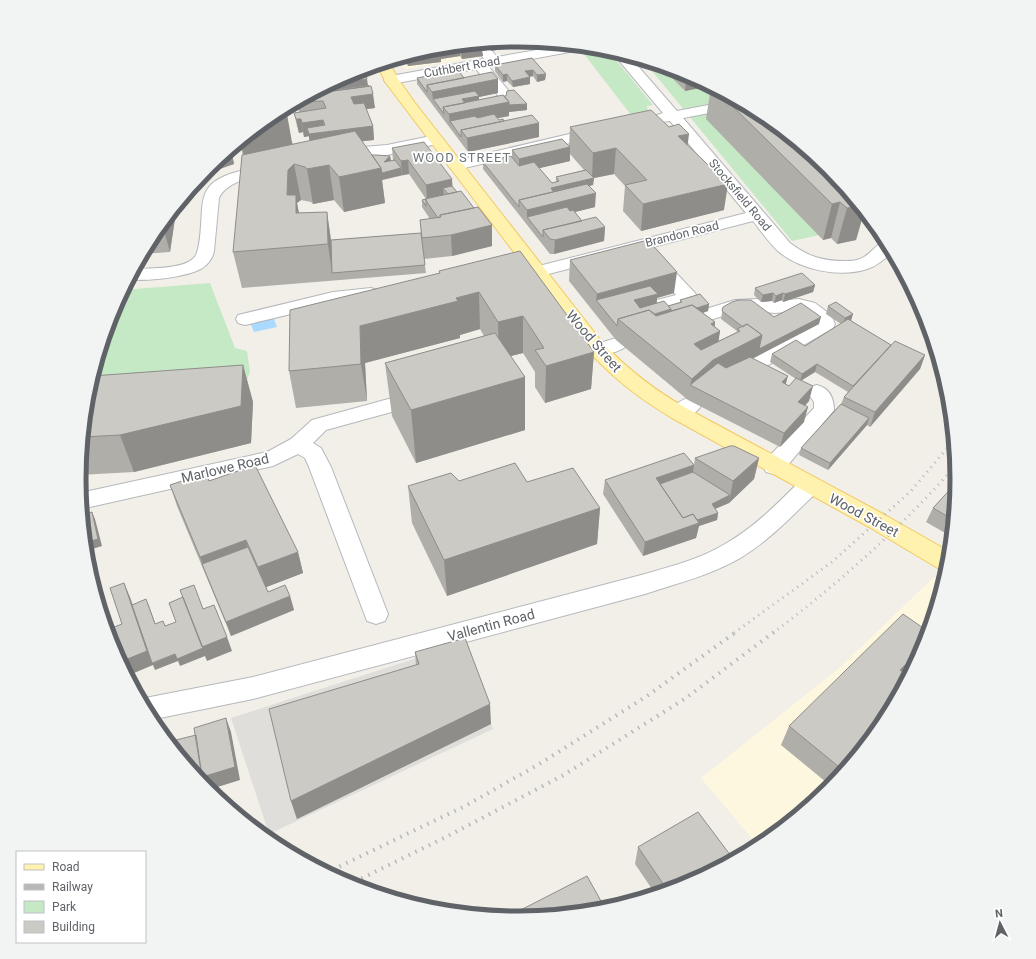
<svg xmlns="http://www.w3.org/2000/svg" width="1036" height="959" viewBox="0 0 1036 959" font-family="Roboto,sans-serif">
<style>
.commercial{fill:#fef7e0}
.industrial{fill:#e0deda}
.green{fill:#c5e8c5}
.water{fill:#aadaff}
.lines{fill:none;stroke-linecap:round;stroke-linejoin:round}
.minor-casing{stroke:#b5b8bc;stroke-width:2}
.major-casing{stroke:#f2c960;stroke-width:2}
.minor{fill:#fff;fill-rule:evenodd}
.major{fill:#fff2af;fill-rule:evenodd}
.rail-far1{stroke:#b6b7b8;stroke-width:3;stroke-dasharray:1 5;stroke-linecap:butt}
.rail{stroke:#b6b7b8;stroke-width:4;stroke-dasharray:1.5 6;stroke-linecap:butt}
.wall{fill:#afaea9;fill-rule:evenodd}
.shaded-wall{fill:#8f8d8a}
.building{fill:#cccac5;stroke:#8f8d8a}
.labels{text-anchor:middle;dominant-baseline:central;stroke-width:3.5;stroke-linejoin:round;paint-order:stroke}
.far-street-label{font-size:12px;fill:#5f6368;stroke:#fff}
.far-neighbourhood-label{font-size:13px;letter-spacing:1px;fill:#70757a;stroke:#fff}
.street-label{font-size:14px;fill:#5f6368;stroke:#fff}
.rim{fill:none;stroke:#5f6368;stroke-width:5}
</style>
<rect width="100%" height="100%" fill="#f1efe8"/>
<path class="commercial" d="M432 48 492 55 405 69 400 58Z
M934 577 944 583 924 648 883 724 829 790 759 847 701 778 837 670Z"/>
<path class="industrial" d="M460 644 493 729 269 834 231 718Z"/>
<path class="green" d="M595 52 605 55 611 54 653 105 647 106 648 111 631 115 584 54Z
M643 60 660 66 685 91 710 86 755 110 819 235 792 241Z
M210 283 235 348 247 351 250 372 246 382 87 394 112 311 123 290Z"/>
<path class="water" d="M272 314 277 327 254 332 249 320Z"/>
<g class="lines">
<g class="minor-casing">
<path id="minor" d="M486 43 497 57 565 45 586 47 580 50 489 67 512 95 510 98 505 99 500 98 476 69 391 84 386 83 384 80 386 77 391 76 484 59 473 44Z
M616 52 630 57 677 111 735 100 743 104 741 107 736 108 683 118 790 243C809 257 822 261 846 261 852 261 857 261 864 257 871 253 878 243 886 240L892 252C885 259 877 266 867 269 840 278 801 270 779 252 769 243 761 231 753 221L537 277 531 276 528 272 531 268 746 213 670 121 662 122 657 121 655 118 657 115 663 113 616 57 614 54Z
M599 127 604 129 607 132 604 135 456 170 450 168 448 165 450 162Z
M436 135 441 137 444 140 441 143 387 155 340 159 334 157 332 154 334 151 340 149 387 145Z
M269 164 275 166 277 169 275 172C257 177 228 179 219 198L214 251C213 257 209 263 204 267 190 277 146 282 129 279L135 269C150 268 188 270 196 255 201 244 201 222 202 209 203 198 205 189 214 182 229 171 251 169 269 164Z
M655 256 661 257 695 293 697 297 695 301 664 310 657 308 655 304 657 300 676 295 646 261 649 257Z
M371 288 377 290 380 294 377 298 333 304 245 325 238 323 236 319 238 315 333 292Z
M756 299 775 301 799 299 815 303 831 315 835 324 833 328 776 361 738 380 731 382 724 380 721 375 724 370 816 322 799 311 775 313 756 311 736 312 677 330 670 328 668 324 670 320 735 300Z
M619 337 626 339 629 343C623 352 601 357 591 354L588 350 591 346Z
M411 379 418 381 421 386 406 408 326 430 313 443 321 448 331 467 388 614 385 621 376 624 367 621 309 467 305 458 298 454 273 466 81 509 80 493 267 452 291 439 312 420 392 398 404 381Z
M817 385C829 388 834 398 834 410L782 472 774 474 766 472 763 466 766 460 814 408V402L807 392 810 387Z
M693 396 700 398 703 403C697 414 684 422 672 418L669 413C674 404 683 399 693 396Z
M810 477 818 479 821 485 818 491C794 514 771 539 742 557 712 575 678 583 645 594L253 699 150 720 140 699 253 677 645 574C672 566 700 559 725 544 755 527 778 503 802 479Z"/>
</g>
<g class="major-casing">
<path id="major" d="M389 62 398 79 415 103 605 346C632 372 653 389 686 408L885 515 950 552 947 572 941 570 869 527 672 418C639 398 618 382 591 354L386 83 377 65Z"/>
</g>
<use href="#minor" class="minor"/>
<use href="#major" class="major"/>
<path class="rail-far1" d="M734 633 832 562 911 491 954 440
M773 633C839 583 902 527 956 465"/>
<path class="rail" d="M326 873 467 805 541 763 647 696 736 632
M348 885 444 838 562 776 686 698 774 632"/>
</g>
<path class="wall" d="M518 40 541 42 491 51 485 43Z
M479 44 483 56 462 59 460 56 441 59V62L408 66 403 57 432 48Z
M532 58 546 74 545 80 537 82 533 76 530 77V84L513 87 507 81 503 82 495 71V65Z
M660 66 686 74 710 86 685 91Z
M350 73 368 85 375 108 366 109 373 126 374 140 362 141 372 155 390 156 391 160H393L392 148 452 179V186L457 192 492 225V246L452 256 424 259 426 273 242 288 233 252 243 155 239 143 274 114 293 144 309 141V136L304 137 303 132 299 133 297 126 294 113 299 112 297 101ZM409 174 426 199 422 200V207L430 219 420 220 421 233 331 240 327 212 299 213 297 203 301 200 311 202 313 204 334 200 344 212 385 203 382 180Z
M417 78H464L498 79V93L479 97V100L504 96 527 110 509 112V116L497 118 499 120 504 121 539 123V137L468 152 417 84Z
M711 87 762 114 829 169 864 212 856 240 837 244 831 238 823 240 706 119Z
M570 127 688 145 724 210 641 231 623 211 625 186 614 174 594 178 593 185 589 186 595 207 575 212 582 221 605 227 604 241 554 254H550L483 169V162L512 157V150L569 146ZM570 154 584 170 556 177V182L552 183 539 168 570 161Z
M231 149 234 164 211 172 210 171 204 173 207 169Z
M177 205 170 252 143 254 153 235Z
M570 260 674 293 657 298V303L668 306 680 302V300L709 304 708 311 703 313 715 322V327L720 331 718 341 737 332V331L721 319 723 307 774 317 819 324 753 358 786 384 789 386 796 379 770 362 772 354 805 346 841 324 826 314 828 306 851 321 891 345 925 355 920 369 870 427 867 425 828 470 799 455 801 448 841 404 844 397 848 392 815 372 801 381 809 401 805 406 804 422 780 447 688 400 616 340 569 281Z
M439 271 594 352 591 389 545 403 535 387V372L523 353 511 356 525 430 416 463 392 416 385 363 484 336 480 329 460 335V338L365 363 367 401 296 408 289 371 439 273Z
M815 285 813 292 783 302 782 300 774 303 772 301 761 302 754 295 755 288Z
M243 365 253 402 251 443 134 472 79 475 87 394Z
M695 458H759L754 479 729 503 715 509 718 513 717 520 699 526 696 538 643 556 603 494 605 480 694 465Z
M209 481 298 552 303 573 266 587 268 592 290 596 294 610 231 636 177 506 170 485Z
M459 481 527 482 600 508 597 544 447 596 412 523 408 486Z
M957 482 952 537 926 522 933 508Z
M924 648 914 666 906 675 883 724 832 787 781 745 789 726Z
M415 652 491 724 297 819 291 801 416 665Z
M638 847 686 886 656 895 635 864Z"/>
<path class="shaded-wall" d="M518 40 541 42 491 51V45Z
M460 49V56L441 59V62L408 66 407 60 439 52Z
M482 49 483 56 462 59 461 52Z
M533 70V76L525 78V71Z
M507 74V81L503 82V75Z
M546 74 545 80 537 82V75Z
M687 74 710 86 685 91Z
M530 77V84L513 87 512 81Z
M367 79 369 92 301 99 336 81Z
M498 79V93L479 97V102L462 106 433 99 432 92Z
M373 94 375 108 353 111 323 101Z
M509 102 527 104V110L509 112V116L454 127 450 121V128L449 114Z
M287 114 293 148 244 157 241 141 271 117Z
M296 119H301L303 132 299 133Z
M323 120 325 132 373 126 374 140 311 147 307 128 309 136 304 137 302 123Z
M539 123V137L468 152 467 138Z
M689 134 686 159 678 136Z
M570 147V161L519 173V159Z
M616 148 614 174 594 178 593 185 551 195V188L592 178 593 153Z
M231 149 234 164 211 172 210 166Z
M390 156 391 163 384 162Z
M408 160 409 174 402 175 401 161Z
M294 164 301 200 297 203 302 231V246L287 195 288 170Z
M329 165 334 200 313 204 307 169Z
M209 167 210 171 204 173 207 169Z
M381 168H401L402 175 382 180 385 203 344 212 339 177Z
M452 179 453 193 443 188 444 195 427 199 426 185Z
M728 184 724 210 641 231 643 204Z
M596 193 595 207 531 223 527 217V210Z
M840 202 831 238 823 240 832 204Z
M858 204 864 212 856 240 837 244 847 208Z
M177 205 170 252 162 224Z
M327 212 332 248V273L328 244Z
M492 225V246L452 256 451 235Z
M605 227 604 241 554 254 555 240Z
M677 272 674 293 657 298 656 308 633 315 596 300 597 294Z
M815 285 813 292 783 302 785 294Z
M479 292 480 329 460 335V338L365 363 367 401 361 364 360 326 456 298Z
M773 293 772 301 761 302 763 295Z
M783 293 782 300 774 303 776 296Z
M709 304 708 311 673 322 674 315Z
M671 309 669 324H623Z
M853 314 851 321 843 325 845 318Z
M523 316V353L499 359 498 322Z
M821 317 819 324 710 381 690 385 692 379 713 360 762 335Z
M715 322 713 335 720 331 717 352 690 366 694 344 711 324Z
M594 352 591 389 545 403 546 366Z
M925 355 920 369 870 427 875 412Z
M817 364 815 372 800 381 802 374Z
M243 365 253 402 251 443 134 472 120 435Z
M788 376 784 391 782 382Z
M525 377V430L416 463 411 410Z
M813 386 809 401 794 417 798 402Z
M808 407 804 422 780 447 784 433Z
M869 418 867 425 828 470 830 463Z
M759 458 754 479 729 503 733 481Z
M694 465 692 480 655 485 656 478Z
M730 495 729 503 710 511 712 504Z
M600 508 597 544 447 596 444 560Z
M92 512 95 519 102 546 86 551 85 543Z
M718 513 717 520 699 526 696 538 643 556 645 542 682 525Z
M246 540 252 561 202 564 207 578 200 557Z
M298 552 303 573 264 588 258 567Z
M124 583 130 597 153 663 175 654 183 597 227 637 232 651 207 661 205 656 180 666 178 661 155 670 153 665 127 676 117 658 118 657 120 662Z
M290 596 294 610 231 636 226 622Z
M146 599 149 606 158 631 155 624Z
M925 646 914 666 890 690 900 670Z
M490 704 491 724 297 819 291 801Z
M226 718 231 732 240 780 208 790 205 782 202 783 197 777Z
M161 728 168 741V742L162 736Z"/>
<path class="building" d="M516 40 491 45 490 43Z
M479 44 482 49 461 52 460 49 439 52 440 55 407 60 406 57 432 48Z
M532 58 546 74 537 75 533 70 525 71 530 77 512 81 507 74 503 75 495 65Z
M458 70 464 78 427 85V92L417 78Z
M364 71 367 79 331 84 350 73 355 72Z
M492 72 498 79 432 92 427 85Z
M368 85 369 86 316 93 339 89Z
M371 86 373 94 351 97 354 104 364 103 373 126 309 134 307 128 325 125 323 120 302 123 301 119H296L294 113 326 108 323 101 298 102V101L311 94Z
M714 88 762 114 829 169 859 206 847 208 840 202 832 204Z
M514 90 527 104 509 105V102L504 96H506L507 91Z
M475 91 479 96 462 99 465 103 443 107 444 114 433 99Z
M503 95 509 102 449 114 443 107Z
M285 108 287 114 271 117 274 114Z
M651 110 669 127 679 124 689 134 678 136 728 184 643 204 625 185 647 180 616 148 593 153 570 127Z
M494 114 499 120 503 119 504 121 461 130V137L450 121 475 116 477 118Z
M532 115 539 123 467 138 461 130Z
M355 131 381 168 339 177 329 165 307 169 305 167 294 164 288 170 287 195H296V213L327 212 328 244 233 252 242 155Z
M562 139 570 147 519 159 512 150Z
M424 142 452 179 426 185 408 160 401 161 392 148Z
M372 155H376L390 156 384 162 395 160 401 168 382 173 381 168Z
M511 156 519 166 534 162 552 183 559 181 556 177 586 170 594 178 551 188 553 191 564 188 565 189 519 200V207L483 162Z
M587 184 596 193 527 210 519 200Z
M452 186 457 192 448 194 443 188Z
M461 191 474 208 440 215V217L438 218 425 199Z
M426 199V206L422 200Z
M478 207 492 225 451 235 422 238 420 220 441 217 440 215Z
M567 207 570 211 573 210 582 221 543 230V237L527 217Z
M596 217 605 227 555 240 550 239 543 230Z
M421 233 425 265 332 273 331 240Z
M648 240 677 272 597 294 570 260Z
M520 251 594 352 546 366 535 350 544 348 523 316 498 322 479 292 456 298 458 301 360 326 361 364 289 371 290 310 440 273 439 271Z
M802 273 815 285 785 294 783 293 776 296 773 293 763 295 755 288Z
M650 286 658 294 634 300 640 308 664 301 671 309 655 314 649 310 618 319 617 326 596 300Z
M700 294 709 304 697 308 692 305 671 311V309L668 306 682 302 680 300Z
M738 300H751L774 317 801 303 821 317 759 349 762 335 747 324 743 327 722 311 723 307 732 302Z
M836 302 853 314 845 318 828 306Z
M692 305 715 322 711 324 720 331 694 344 701 350 740 331 737 329 747 324 762 335 713 360 692 379 618 319 649 310 656 316Z
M848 319 891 345 853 386 817 364 802 374 772 354 796 340 805 346Z
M495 333 525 377 411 410 385 363Z
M895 341 925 355 875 412 844 397Z
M750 357 788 376 782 382 789 386 796 378 813 386 798 402 808 407 784 433 690 385 718 363 726 368Z
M243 365 241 406 120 435 83 437 87 394 92 376Z
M841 404 869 418 830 463 801 448Z
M730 446H734L759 458 733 481 695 458Z
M684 453 694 465 656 478 683 518 693 514 699 523 645 542 605 480Z
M515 463 527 482 573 468 600 508 444 560 408 486 451 473 459 481Z
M255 465 298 552 258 567 246 540 200 557 170 485 206 473 209 481Z
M693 472 730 495 712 504 718 513 697 520 693 514 683 518 660 484Z
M957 482 954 520 933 508Z
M92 512 98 539 85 543 82 515Z
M248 547 268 592 285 585 290 596 226 622 202 564Z
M124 583 147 651 120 662 118 657 117 658 112 647 105 623H107L109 629 122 624 110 588Z
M194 585 203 609 214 605 227 637 202 647 180 590Z
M183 597 203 648 177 659 175 654 152 663 132 605 146 599 155 624 163 621 165 626 176 622 169 603Z
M903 614 929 632 925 646 900 670 909 677 883 724 844 771 789 726Z
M465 638 490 704 291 801 269 709 419 664 415 652Z
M226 718 235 767 202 777 194 728Z
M161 728 162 736 157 729Z
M196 735 202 776 197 777 168 742Z
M698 812 734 860 686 886 668 891 638 847Z
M587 876 606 910 518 919 505 918Z"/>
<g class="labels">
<g class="far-street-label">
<text transform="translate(462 67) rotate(-10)">Cuthbert Road</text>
<text transform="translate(740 195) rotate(50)">Stocksfield Road</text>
<text transform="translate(682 234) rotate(-14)">Brandon Road</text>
</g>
<g class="far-neighbourhood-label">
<text x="462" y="157">WOOD STREET</text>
</g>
<g class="street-label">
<text transform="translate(594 341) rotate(49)">Wood Street</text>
<text transform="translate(225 468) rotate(-13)">Marlowe Road</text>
<text transform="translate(864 515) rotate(28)">Wood Street</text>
<text transform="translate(491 625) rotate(-15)">Vallentin Road</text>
</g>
</g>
<path d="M0 0H1036V959H0ZM86 479a432 432 0 1 1 864 0a432 432 0 1 1-864 0Z" fill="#f2f3f3" fill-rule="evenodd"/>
<path class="rim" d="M86 479a432 432 0 1 1 864 0a432 432 0 1 1-864 0Z"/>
<rect x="16" y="851" width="130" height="92" fill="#ffffff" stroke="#bfc1c3"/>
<rect x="24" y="864" width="20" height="6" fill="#fff2af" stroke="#bfc1c3"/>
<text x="52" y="871" font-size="12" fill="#5f6368">Road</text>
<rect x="24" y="884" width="20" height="6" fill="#b6b7b8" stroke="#bfc1c3"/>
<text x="52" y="891" font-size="12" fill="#5f6368">Railway</text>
<rect x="24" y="901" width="20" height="12" fill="#c5e8c5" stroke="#bfc1c3"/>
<text x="52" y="911" font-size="12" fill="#5f6368">Park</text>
<rect x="24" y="921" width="20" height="12" fill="#cccac5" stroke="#bfc1c3"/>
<text x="52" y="931" font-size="12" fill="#5f6368">Building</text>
<g transform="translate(1000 923) rotate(354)" stroke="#ffffff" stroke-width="3" paint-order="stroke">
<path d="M0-3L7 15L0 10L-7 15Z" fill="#5f6368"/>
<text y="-6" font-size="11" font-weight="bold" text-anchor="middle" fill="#5f6368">N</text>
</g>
</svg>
